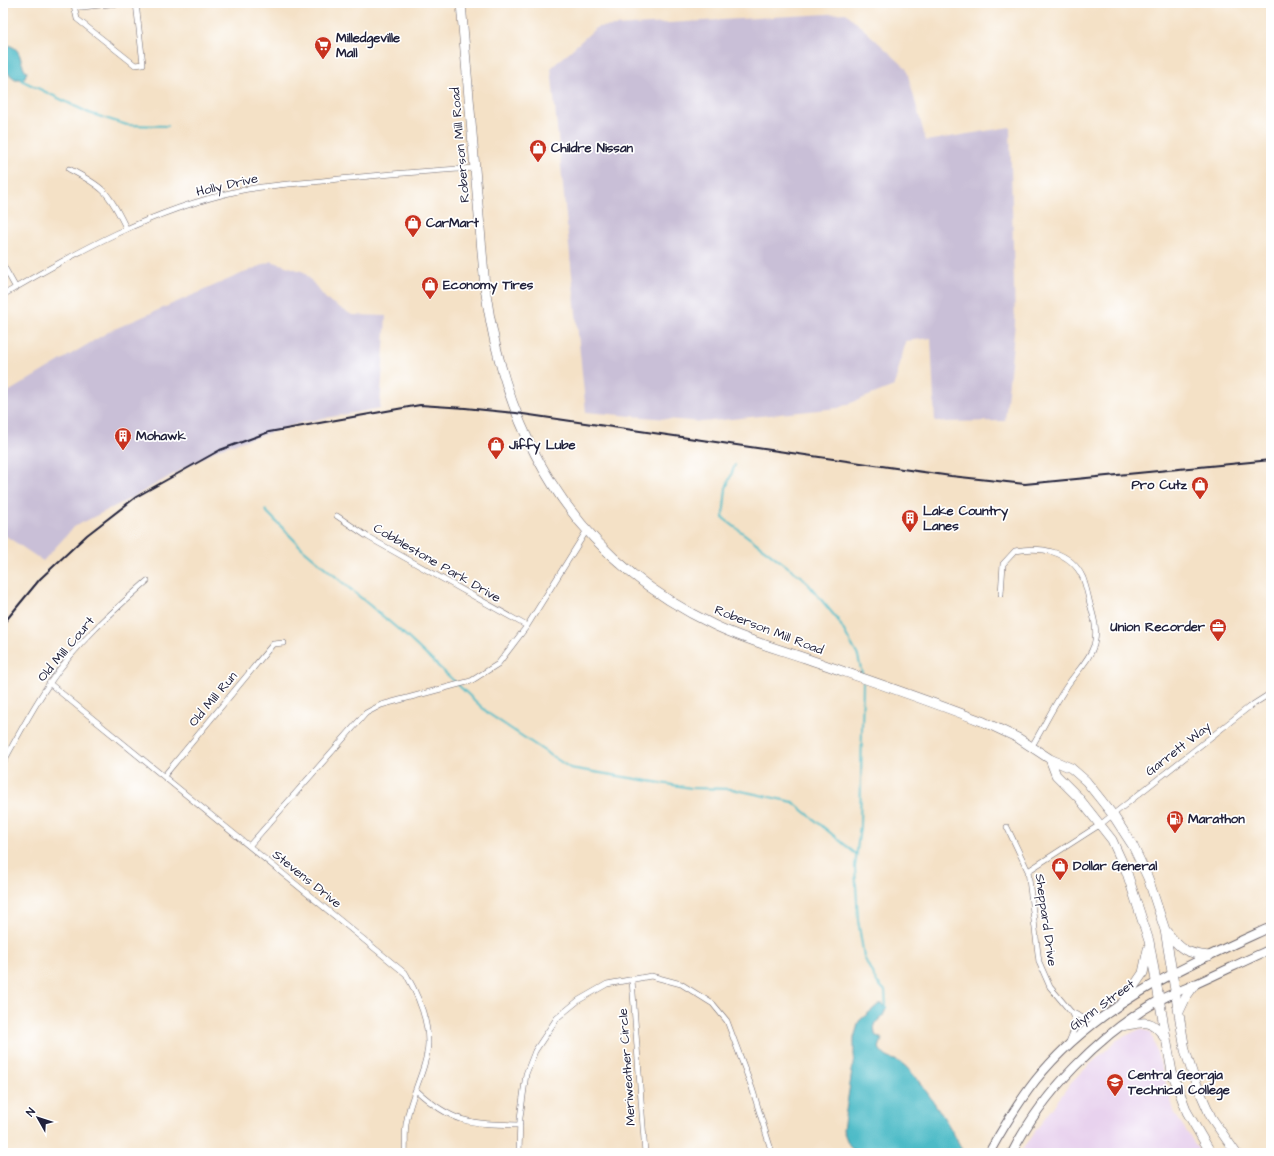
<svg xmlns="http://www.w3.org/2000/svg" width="1274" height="1156" viewBox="0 0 1274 1156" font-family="'Architects Daughter',sans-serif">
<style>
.built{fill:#e8d2ee}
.industrial{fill:#c9bfd7}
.water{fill:#4dbbc7;stroke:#386e81}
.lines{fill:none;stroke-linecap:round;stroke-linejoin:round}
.stream{stroke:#4dbbc7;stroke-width:2}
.street-casing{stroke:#6c656c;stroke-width:6}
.primary-casing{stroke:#6c656c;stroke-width:10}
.highway-casing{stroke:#6c656c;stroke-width:10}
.street{stroke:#fff;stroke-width:5}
.primary{stroke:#fff;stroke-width:8}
.highway{stroke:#fff;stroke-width:9}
.rail{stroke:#22223b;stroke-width:2}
.labels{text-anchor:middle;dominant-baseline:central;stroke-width:3.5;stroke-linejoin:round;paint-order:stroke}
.poi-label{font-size:13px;font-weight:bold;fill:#22223b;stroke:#fff;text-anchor:start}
.street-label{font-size:13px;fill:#22223b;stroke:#fff}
</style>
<rect width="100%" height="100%" fill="#fff"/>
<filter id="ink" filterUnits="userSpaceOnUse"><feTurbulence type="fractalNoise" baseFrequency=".025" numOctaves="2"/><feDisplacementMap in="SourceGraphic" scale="8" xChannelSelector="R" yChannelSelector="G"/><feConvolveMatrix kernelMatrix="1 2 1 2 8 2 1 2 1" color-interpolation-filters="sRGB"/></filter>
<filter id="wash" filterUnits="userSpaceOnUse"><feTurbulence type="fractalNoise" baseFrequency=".012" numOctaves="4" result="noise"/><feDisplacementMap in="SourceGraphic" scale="16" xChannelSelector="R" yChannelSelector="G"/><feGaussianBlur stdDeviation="0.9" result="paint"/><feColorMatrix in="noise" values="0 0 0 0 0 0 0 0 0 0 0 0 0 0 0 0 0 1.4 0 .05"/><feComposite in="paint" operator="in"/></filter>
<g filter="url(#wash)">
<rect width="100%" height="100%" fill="#f4e1c6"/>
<path class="built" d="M1140 1029 1151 1032 1175 1114 1201 1153H1021L1025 1145 1072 1081 1117 1040Z"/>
<path class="industrial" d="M846 13 906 68 926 141 1010 127 1015 323 1005 421 935 422 931 338 906 341 894 386 838 408 702 422 586 412 551 68 597 27Z
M271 261 304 272 327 300 352 315 386 316 380 408 304 422 218 449 135 496 74 527 43 561 3 534V395L110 331Z"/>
<path class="water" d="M3 44C25 47 17 61 27 72L24 79H15L3 69Z
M879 1004H883L886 1008 883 1016 874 1024 875 1035 882 1039 879 1048C887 1062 895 1057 904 1065 919 1077 957 1135 963 1153H855L848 1143 843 1130 854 1058V1038L859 1021Z"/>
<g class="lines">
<path class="stream" d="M21 80 89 113 127 125 168 126
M735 465 726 488 723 518 804 579 838 620 858 656 862 674
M265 510 303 549 405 635 489 714 570 768 691 788 732 789 793 802 856 854
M863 682 860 826 855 867 858 920 864 957 876 981 885 991 886 1008"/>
</g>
</g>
<g filter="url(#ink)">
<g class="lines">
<g class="street-casing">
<path id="street" d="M69 3 82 7 120 3
M74 5 77 19 135 65 143 64 136 3
M69 169C104 187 109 192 126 228
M3 265 16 288
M3 295C78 251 152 210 238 191 265 185 294 184 322 181 373 175 424 171 476 168
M337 516 368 537 527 626
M1001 594 1003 564 1015 551C1041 546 1071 551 1083 578 1086 586 1088 595 1090 604 1094 618 1098 631 1094 645 1089 661 1076 672 1067 686 1054 705 1044 726 1032 746
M49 683 406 974C418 995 428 1018 428 1043 427 1069 411 1094 407 1119 404 1130 406 1142 405 1153
M3 763C17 737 32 709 49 684 75 645 112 612 147 581
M164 776 273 644 284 643
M1007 827 1028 871 1039 962 1050 987 1071 1012 1074 1018 1076 1025 1069 1042
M249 846 366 713 381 705 471 681 498 664 527 626 587 530
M1028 871 1101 824 1249 707 1271 693
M632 980 645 1153
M1071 1012 1085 1019 1101 1017
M416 1090C453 1124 471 1124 520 1125
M519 1153 520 1118 526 1074 535 1051 557 1018 579 1000 607 984 651 976 681 984 713 1004 727 1021 752 1088 772 1153"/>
</g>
<g class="primary-casing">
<path id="primary" d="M989 1153C1003 1128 1017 1104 1035 1081 1096 1004 1184 967 1271 927
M1012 1153C1042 1093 1100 1034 1158 1001 1168 995 1180 991 1191 986 1218 974 1244 961 1271 949"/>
</g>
<g class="highway-casing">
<path id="highway" d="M461 3 485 287C505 437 574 558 714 625 743 639 775 648 805 658 865 679 925 699 984 722L1018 738 1050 759 1071 768 1086 781 1113 815 1133 846 1148 878 1165 930 1185 1050 1194 1078 1211 1117 1236 1153
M1050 759 1056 775 1078 797 1112 840 1127 873 1149 941 1172 1072 1187 1112 1211 1153
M1166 931C1181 950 1185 953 1209 956
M1123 1002 1143 973 1148 949
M1179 1012 1186 997 1195 984
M1123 1026C1143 1022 1152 1018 1164 1037"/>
</g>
<use href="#street" class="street"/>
<use href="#primary" class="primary"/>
<use href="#highway" class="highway"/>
<path class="rail" d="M3 624 40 579 87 535 136 497 220 450 269 432 420 405 465 408 516 413 951 476 1025 484 1271 460"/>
</g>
</g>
<defs>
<g id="supermarket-pin" transform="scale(0.9)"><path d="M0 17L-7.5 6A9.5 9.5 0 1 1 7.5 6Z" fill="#c8321e" stroke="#fff"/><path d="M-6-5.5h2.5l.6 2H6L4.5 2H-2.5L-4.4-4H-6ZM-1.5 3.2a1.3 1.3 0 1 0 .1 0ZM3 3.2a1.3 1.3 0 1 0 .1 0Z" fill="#fff"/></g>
<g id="shop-pin" transform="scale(0.9)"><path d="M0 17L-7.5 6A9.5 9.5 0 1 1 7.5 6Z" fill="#c8321e" stroke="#fff"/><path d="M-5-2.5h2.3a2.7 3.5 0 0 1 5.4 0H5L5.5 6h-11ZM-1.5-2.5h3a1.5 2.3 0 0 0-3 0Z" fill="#fff"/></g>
<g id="building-pin" transform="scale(0.9)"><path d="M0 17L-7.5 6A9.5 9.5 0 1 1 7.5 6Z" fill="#c8321e" stroke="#fff"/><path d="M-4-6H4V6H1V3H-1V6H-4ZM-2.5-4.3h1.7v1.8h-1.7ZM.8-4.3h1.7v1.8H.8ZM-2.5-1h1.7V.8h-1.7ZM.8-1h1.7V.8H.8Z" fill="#fff"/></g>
<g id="office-pin" transform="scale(0.9)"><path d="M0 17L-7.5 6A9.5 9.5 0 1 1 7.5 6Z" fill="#c8321e" stroke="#fff"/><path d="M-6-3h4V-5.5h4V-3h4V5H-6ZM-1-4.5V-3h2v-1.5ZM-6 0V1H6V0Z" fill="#fff"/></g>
<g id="fuel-pin" transform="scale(0.9)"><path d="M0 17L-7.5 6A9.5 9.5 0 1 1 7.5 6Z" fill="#c8321e" stroke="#fff"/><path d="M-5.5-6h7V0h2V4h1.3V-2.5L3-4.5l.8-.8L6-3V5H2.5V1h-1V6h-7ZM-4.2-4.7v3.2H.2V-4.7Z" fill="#fff"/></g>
<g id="university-pin" transform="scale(0.9)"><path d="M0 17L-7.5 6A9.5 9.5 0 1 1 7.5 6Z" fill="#c8321e" stroke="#fff"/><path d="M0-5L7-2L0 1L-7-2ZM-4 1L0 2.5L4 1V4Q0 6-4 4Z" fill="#fff"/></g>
</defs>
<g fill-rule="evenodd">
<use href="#supermarket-pin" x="323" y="45"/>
<use href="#shop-pin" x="538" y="148"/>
<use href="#shop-pin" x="413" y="223"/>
<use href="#shop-pin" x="430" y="285"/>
<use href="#building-pin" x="123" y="436"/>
<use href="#shop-pin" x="496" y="445"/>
<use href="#shop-pin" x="1200" y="485"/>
<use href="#building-pin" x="910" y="518"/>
<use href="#office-pin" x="1218" y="627"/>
<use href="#fuel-pin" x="1175" y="819"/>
<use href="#shop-pin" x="1060" y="866"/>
<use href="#university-pin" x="1115" y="1082"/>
</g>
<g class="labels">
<g class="poi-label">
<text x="336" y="38">Milledgeville<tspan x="336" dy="15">Mall</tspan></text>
<text x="551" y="148">Childre Nissan</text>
<text x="426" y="223">CarMart</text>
<text x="443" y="285">Economy Tires</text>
<text x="136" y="436">Mohawk</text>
<text x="509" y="445">Jiffy Lube</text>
<text x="1187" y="485" text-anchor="end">Pro Cutz</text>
<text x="923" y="511">Lake Country<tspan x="923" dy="15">Lanes</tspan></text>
<text x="1205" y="627" text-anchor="end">Union Recorder</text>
<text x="1188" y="819">Marathon</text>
<text x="1073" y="866">Dollar General</text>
<text x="1128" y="1075">Central Georgia<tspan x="1128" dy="15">Technical College</tspan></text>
</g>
<g class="street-label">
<text transform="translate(460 145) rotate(-95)">Roberson Mill Road</text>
<text transform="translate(227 185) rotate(-13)">Holly Drive</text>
<text transform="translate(437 563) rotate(30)">Cobblestone Park Drive</text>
<text transform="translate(769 630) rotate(21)">Roberson Mill Road</text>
<text transform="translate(66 649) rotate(-50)">Old Mill Court</text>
<text transform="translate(213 699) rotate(-50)">Old Mill Run</text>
<text transform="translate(1178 749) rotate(-38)">Garrett Way</text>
<text transform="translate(307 879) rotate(39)">Stevens Drive</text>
<text transform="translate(1046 920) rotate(82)">Sheppard Drive</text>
<text transform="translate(1102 1005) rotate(-36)">Glynn Street</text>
<text transform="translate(627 1067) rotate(-94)">Meriweather Circle</text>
</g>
</g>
<rect width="1274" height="1156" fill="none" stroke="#fff" stroke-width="16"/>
<g transform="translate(38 1118) rotate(309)" stroke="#ffffff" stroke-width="3" paint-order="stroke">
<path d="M0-3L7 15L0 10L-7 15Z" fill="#22223b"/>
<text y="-6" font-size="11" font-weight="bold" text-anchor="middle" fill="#22223b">N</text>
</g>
</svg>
